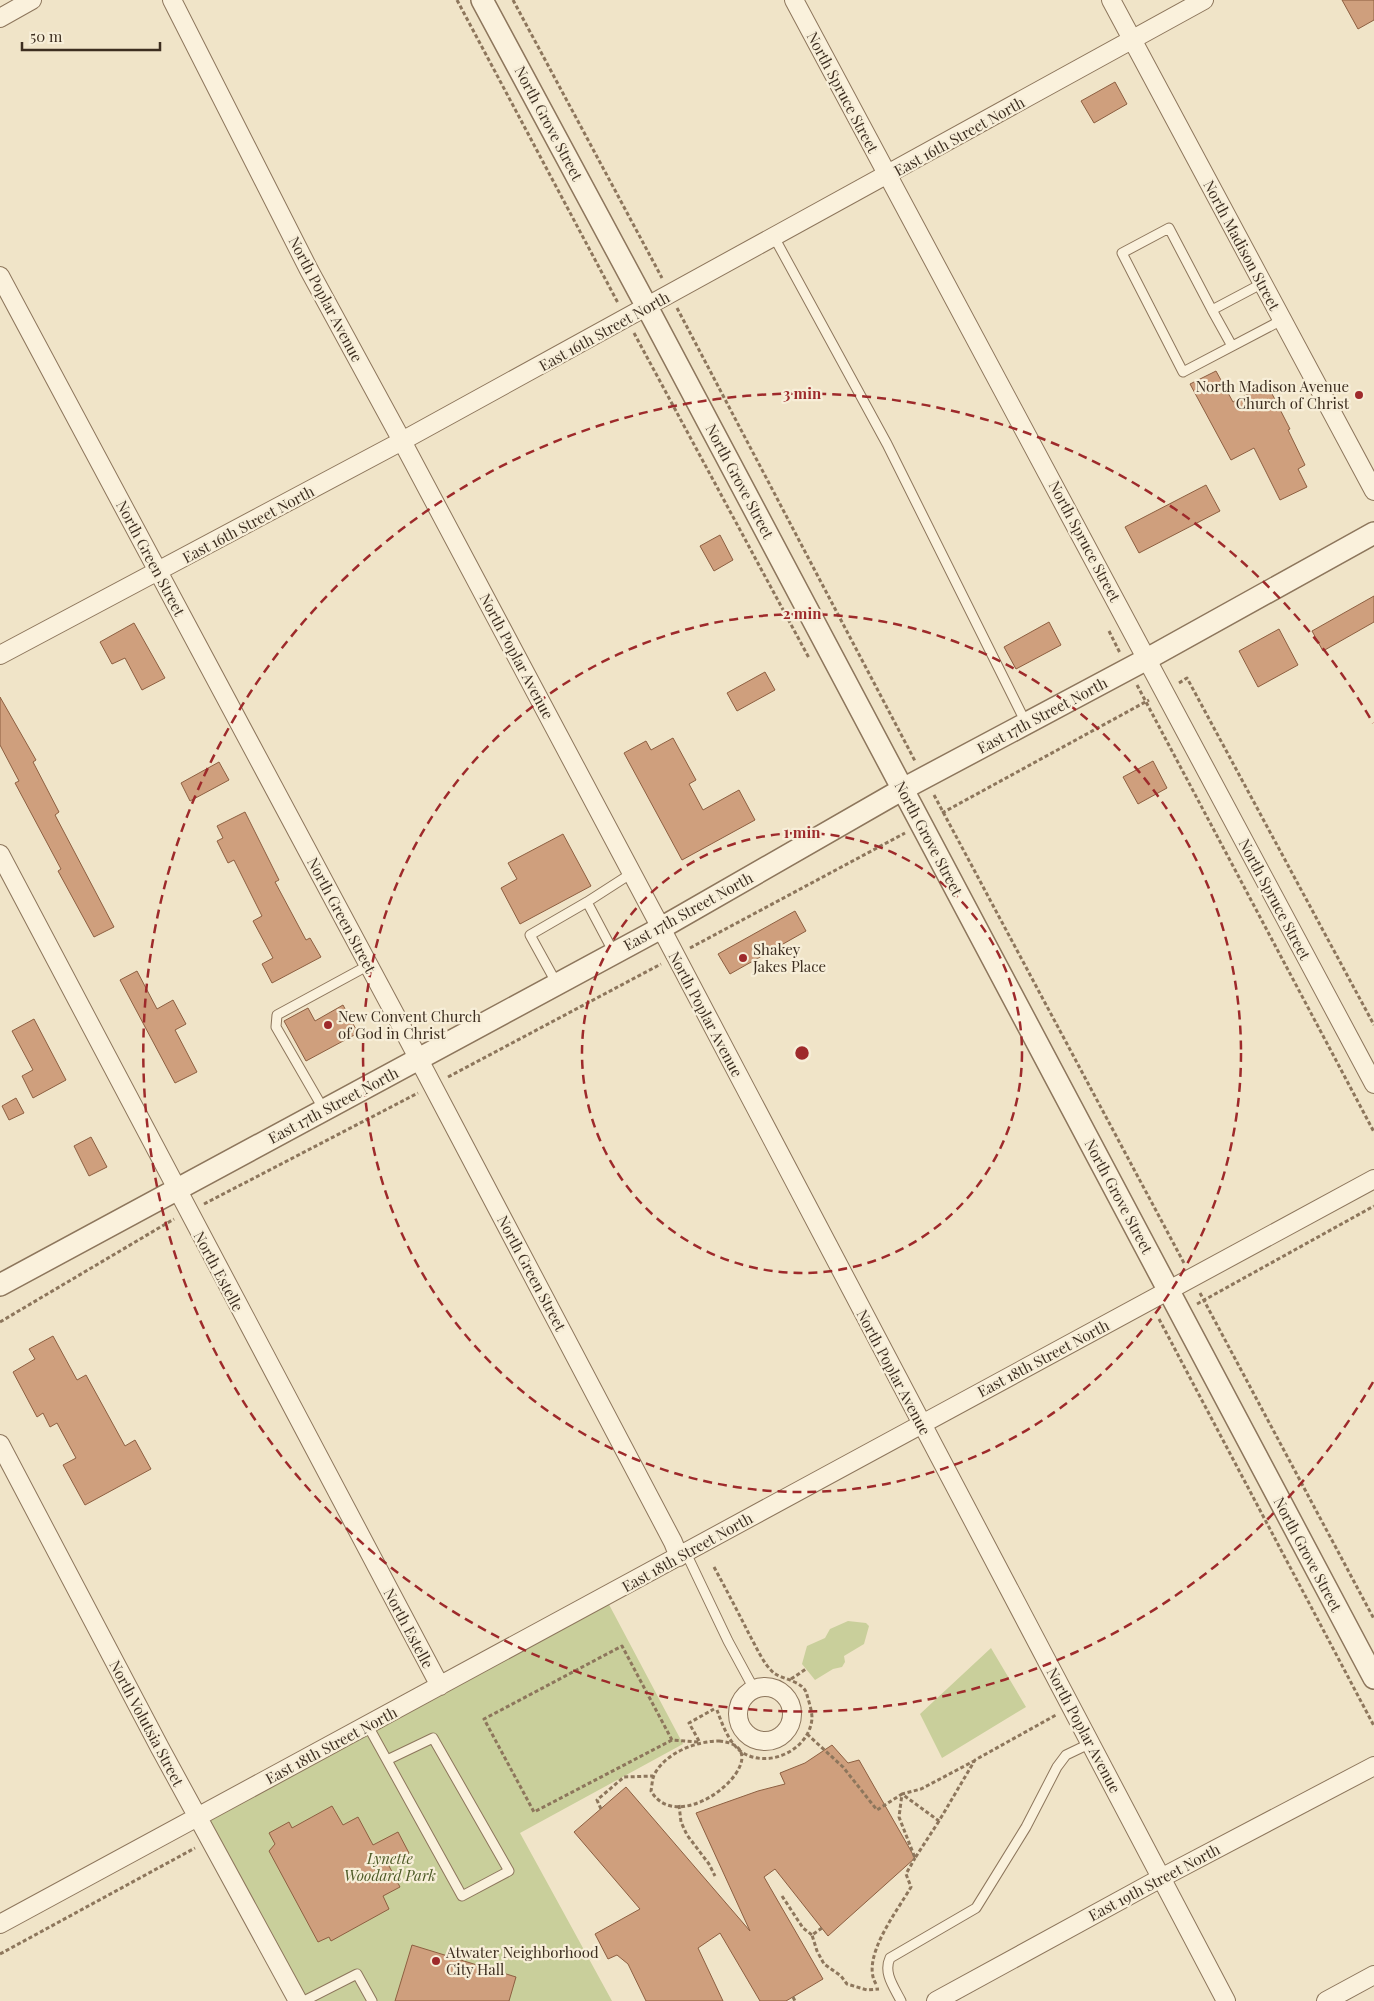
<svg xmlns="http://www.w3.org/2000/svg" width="1374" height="2001" viewBox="0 0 1374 2001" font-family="'Playfair Display',serif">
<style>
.green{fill:#c9cf9b}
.building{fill:#cf9f7d;stroke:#8d5f41}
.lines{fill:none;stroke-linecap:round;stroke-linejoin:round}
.service-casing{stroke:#8d765c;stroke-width:11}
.minor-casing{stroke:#8d765c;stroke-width:20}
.tertiary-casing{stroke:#8d765c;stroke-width:24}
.path{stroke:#8d765c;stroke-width:3;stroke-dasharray:4 2.5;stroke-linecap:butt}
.service{stroke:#faf1dc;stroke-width:9}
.minor{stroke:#faf1dc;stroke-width:18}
.tertiary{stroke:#faf1dc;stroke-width:21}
.ring{fill:none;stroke:#9e2a2b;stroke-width:2.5;stroke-dasharray:9 6}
.poi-dot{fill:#9e2a2b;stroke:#f7eed8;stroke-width:2}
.labels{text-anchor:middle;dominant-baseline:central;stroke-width:4.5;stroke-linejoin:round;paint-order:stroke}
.street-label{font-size:15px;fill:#3d2e20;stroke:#f7eed8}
.poi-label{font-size:15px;fill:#3d2e20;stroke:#f7eed8;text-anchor:start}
.park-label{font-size:15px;font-style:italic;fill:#4d5a26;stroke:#f7eed8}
.centre{fill:#9e2a2b;stroke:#f7eed8;stroke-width:2.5}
.ring-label{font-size:15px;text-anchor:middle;font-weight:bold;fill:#9e2a2b;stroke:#f7eed8;stroke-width:4.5;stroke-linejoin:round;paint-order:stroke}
</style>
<rect width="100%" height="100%" fill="#f0e4c8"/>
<path class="green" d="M605 1597 683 1744 520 1833 612 2001H297L198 1817Z
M848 1621 866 1623 869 1626 864 1644 844 1656 845 1662 842 1667 833 1669 815 1680 802 1664 807 1646 825 1638 830 1629Z
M991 1648 1026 1707 942 1758 920 1714Z"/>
<path class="building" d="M1342 0H1374V20L1358 29Z
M1115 82 1127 104 1094 123 1081 101Z
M1216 371 1233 402 1267 384 1290 429 1288 430 1305 465 1298 469 1307 487 1280 500 1254 448 1231 460 1190 384Z
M1206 485 1220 511 1139 553 1125 527Z
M720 535 733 560 714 571 700 546Z
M1374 596V622L1323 651 1312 631Z
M1049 622 1061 645 1016 669 1004 647Z
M134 623 165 678 142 690 125 658 112 664 100 642Z
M1279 629 1298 665 1258 687 1239 651Z
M765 672 775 690 737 711 727 693Z
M0 697 36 760 33 762 59 812 55 815 114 927 94 937 58 871 61 869 15 783 19 781 0 745Z
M673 738 696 780 689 784 703 810 739 790 755 820 682 860 624 753 646 741 651 750Z
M1153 761 1167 788 1138 804 1123 777Z
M219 762 229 780 190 801 181 783Z
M245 812 279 880 275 882 306 940 310 938 321 957 272 983 262 964 273 958 253 921 262 916 234 860 228 863 217 841 223 838 217 826Z
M563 834 591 886 520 924 501 888 517 879 508 863Z
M795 911 806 931 730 974 718 954Z
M137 971 157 1009 173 1000 186 1024 175 1030 197 1072 175 1083 120 980Z
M343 1005 358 1033 306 1061 284 1021 308 1008 315 1021Z
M34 1019 66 1080 33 1098 22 1076 33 1070 12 1031Z
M16 1098 24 1113 9 1120 2 1106Z
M91 1137 107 1167 89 1176 74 1146Z
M53 1336 77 1380 86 1375 125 1446 135 1440 151 1469 85 1505 63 1465 76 1458 57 1423 50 1427 43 1413 37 1417 13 1372 35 1359 29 1349Z
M832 1745 848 1763 859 1760 915 1858 828 1936 775 1869 764 1877 823 1979 786 2001H760L720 1933 698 1948 723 2001H646L628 1964 617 1955 608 1959 595 1934 640 1909 574 1832 626 1787 750 1931 696 1813 758 1791 785 1784 780 1773 805 1763Z
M332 1806 343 1825 358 1817 373 1845 398 1832 409 1853 388 1864 400 1887 383 1896 389 1909 331 1941 329 1937 318 1942 269 1851 275 1844 269 1833 289 1822 292 1828Z
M412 1945 516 1977 509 2001H395Z"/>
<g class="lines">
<g class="service-casing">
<path id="service" d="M774 237 887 444 1026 723
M1263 283 1212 310 1169 228 1122 253 1183 372 1282 320
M1212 310 1232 346
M587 902 632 873
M557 984 530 935 587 902 614 953
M324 1110 276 1027 277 1015 369 965
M686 1553 728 1641 754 1689
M368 1726 462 1896 509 1871 433 1738 387 1760
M304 2001 357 1974 372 2001
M901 2001C894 1987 883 1973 890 1958L976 1908 1026 1827 1057 1767 1066 1755 1091 1743"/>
</g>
<g class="minor-casing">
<path id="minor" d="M172 0 309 270 402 441 661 928 1226 2001
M794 0 1374 1084
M1111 0 1374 491
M0 18 32 0
M0 276 397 1018 673 1542 679 1557
M0 655 402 441 1204 0
M0 854 440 1686
M0 1444 160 1748 298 2001
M738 1714a27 27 0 1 1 54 0a27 27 0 1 1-54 0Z
M0 1924 1374 1179
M936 2001 1161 1878 1374 1766
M1326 2001 1374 1975"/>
</g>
<g class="tertiary-casing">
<path id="tertiary" d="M482 0 647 307 1374 1678
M0 1285 661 928 903 789 1147 659 1374 533"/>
</g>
<path class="path" d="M457 0 618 303
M513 0 662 278
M677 308 915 761
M634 333 809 658
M1109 631 1120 653
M1179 683 1187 678 1374 1025
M1137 685 1374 1132
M934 795 1184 1263
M942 813 1149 700
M690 948 905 833
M448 1077 661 964
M204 1204 418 1093
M1200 1293 1374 1619
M1197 1304 1374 1206
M1159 1319 1374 1726
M0 1322 174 1219
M714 1567C726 1589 738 1612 749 1634 756 1646 763 1664 774 1673 784 1680 804 1681 807 1695 809 1702 812 1711 812 1718 810 1751 765 1771 739 1750 728 1740 722 1724 717 1710
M791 1679 806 1669
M807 1734 843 1767 877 1810 902 1794 939 1821 975 1760 1056 1715
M672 1740 534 1812 484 1719 622 1646 672 1740 699 1742
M699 1741 689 1723 714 1709
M719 1741C788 1747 682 1844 651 1791 652 1786 652 1780 654 1775 665 1753 696 1741 719 1741Z
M679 1805 681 1822 687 1835 709 1864 715 1876
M601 1809 597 1800 624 1777 653 1776
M939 1821 915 1858 899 1817 902 1794 921 1789 974 1761
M782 1896 803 1928 812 1935
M822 1928 812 1935 817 1951 824 1964 841 1976 847 1984 867 1990 879 1989
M0 1954 195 1848
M876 1984C860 1958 898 1910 911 1887L906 1874 915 1858
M793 1997 795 2001"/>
<use href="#service" class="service"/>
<use href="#minor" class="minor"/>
<use href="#tertiary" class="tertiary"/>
</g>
<g class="ring">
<circle cx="802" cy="1053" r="220"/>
<circle cx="802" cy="1053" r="439"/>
<path d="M1373 1382A659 659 0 1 1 1373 723"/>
</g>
<g class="poi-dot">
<circle cx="1359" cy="395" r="5"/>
<circle cx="743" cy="958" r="5"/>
<circle cx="328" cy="1025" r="5"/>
<circle cx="436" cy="1961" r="5"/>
</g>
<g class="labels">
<g class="street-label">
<text transform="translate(843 92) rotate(62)">North Spruce Street</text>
<text transform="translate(549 123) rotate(62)">North Grove Street</text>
<text transform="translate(959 136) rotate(-29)">East 16th Street North</text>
<text transform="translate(1242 245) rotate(62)">North Madison Street</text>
<text transform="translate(326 299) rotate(62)">North Poplar Avenue</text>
<text transform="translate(604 331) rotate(-29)">East 16th Street North</text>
<text transform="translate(740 481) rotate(62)">North Grove Street</text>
<text transform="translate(248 524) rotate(-28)">East 16th Street North</text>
<text transform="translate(1085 541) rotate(62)">North Spruce Street</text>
<text transform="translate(151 558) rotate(62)">North Green Street</text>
<text transform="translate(517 656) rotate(62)">North Poplar Avenue</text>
<text transform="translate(1042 715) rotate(-28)">East 17th Street North</text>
<text transform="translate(929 838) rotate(62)">North Grove Street</text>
<text transform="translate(1275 899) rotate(62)">North Spruce Street</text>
<text transform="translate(688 911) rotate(-29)">East 17th Street North</text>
<text transform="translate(342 915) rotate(62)">North Green Street</text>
<text transform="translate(706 1014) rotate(62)">North Poplar Avenue</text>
<text transform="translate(333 1105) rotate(-28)">East 17th Street North</text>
<text transform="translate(1119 1196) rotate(62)">North Grove Street</text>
<text transform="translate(219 1271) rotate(62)">North Estelle</text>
<text transform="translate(532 1273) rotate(62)">North Green Street</text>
<text transform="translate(1043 1358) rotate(-28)">East 18th Street North</text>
<text transform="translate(894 1372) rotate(62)">North Poplar Avenue</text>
<text transform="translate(687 1552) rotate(-29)">East 18th Street North</text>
<text transform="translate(1308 1554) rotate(62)">North Grove Street</text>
<text transform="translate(409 1628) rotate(62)">North Estelle</text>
<text transform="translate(147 1723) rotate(62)">North Volutsia Street</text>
<text transform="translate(1084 1730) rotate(62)">North Poplar Avenue</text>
<text transform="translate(331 1745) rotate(-28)">East 18th Street North</text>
<text transform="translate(1154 1882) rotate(-28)">East 19th Street North</text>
</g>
<g class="poi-label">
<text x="1349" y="386" text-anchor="end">North Madison Avenue<tspan x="1349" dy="17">Church of Christ</tspan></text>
<text x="753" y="949">Shakey<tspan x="753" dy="17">Jakes Place</tspan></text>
<text x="338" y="1016">New Convent Church<tspan x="338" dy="17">of God in Christ</tspan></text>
<text x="446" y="1952">Atwater Neighborhood<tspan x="446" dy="17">City Hall</tspan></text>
</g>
<g class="park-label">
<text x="390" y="1858">Lynette<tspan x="390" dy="17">Woodard Park</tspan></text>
</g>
</g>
<circle cx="802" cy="1053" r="8" class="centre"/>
<g class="ring-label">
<text x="802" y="399">3 min</text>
<text x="802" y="619">2 min</text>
<text x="802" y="838">1 min</text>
</g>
<path d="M22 42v8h138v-8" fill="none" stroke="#3d2e20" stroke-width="2.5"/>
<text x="30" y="42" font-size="15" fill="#3d2e20" stroke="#f7eed8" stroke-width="4" paint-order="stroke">50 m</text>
</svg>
